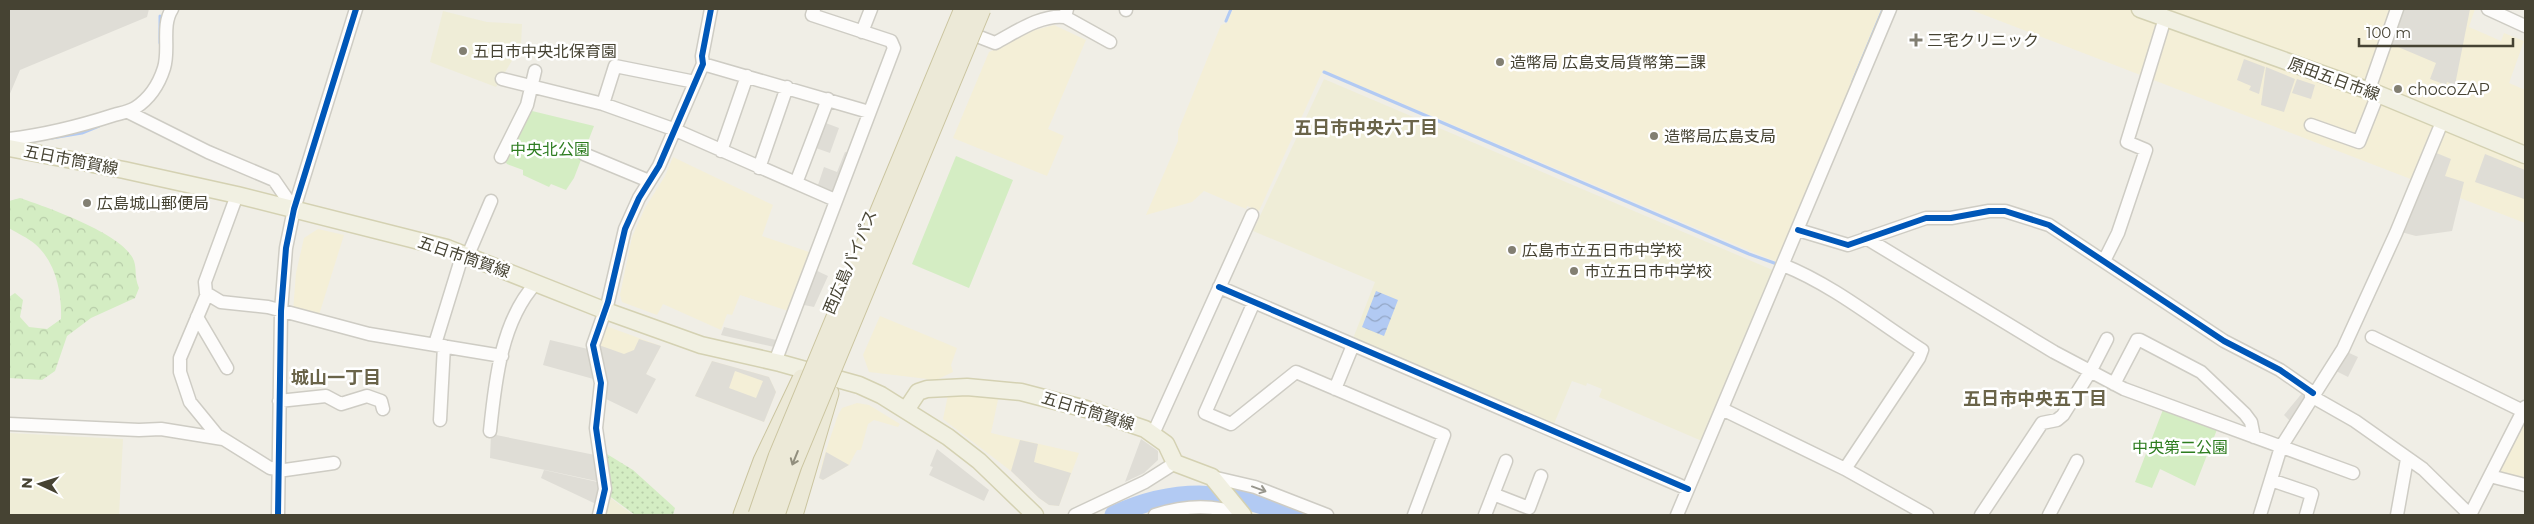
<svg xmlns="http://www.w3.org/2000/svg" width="2534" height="524" viewBox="0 0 2534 524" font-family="Montserrat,'Noto Sans JP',sans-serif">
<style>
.commercial{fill:#f4efd7}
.education{fill:#efedd7}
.grass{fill:url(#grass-dots)}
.forest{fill:url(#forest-crowns)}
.park{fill:#d4edc3}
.parking{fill:#dfddd6;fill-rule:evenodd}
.water{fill:url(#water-waves)}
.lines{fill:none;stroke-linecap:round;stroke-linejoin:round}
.stream{stroke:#b2caf3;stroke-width:3}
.river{stroke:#b2caf3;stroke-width:19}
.minor-casing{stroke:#ceccc4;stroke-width:15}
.major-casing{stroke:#d4d1b2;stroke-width:19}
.highway-casing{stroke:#cac49f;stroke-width:21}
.minor{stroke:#fdfcfb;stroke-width:12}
.major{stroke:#f1f0e2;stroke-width:16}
.highway{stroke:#ece9d7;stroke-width:19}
.highway-bridge-casing{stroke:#cac49f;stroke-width:21;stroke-linecap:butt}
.highway-bridge{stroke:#ece9d7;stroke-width:19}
.cycleway-casing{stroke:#fff;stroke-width:9}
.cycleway{stroke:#0057b8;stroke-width:6}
.oneway{stroke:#918e7d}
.oneway2{stroke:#98968d}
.poi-dot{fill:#827f72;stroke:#fff;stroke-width:2}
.labels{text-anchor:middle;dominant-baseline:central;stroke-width:5;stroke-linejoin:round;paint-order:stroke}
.poi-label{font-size:16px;fill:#464333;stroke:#fff;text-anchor:start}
.street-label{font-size:16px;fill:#464333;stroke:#fff}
.park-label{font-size:16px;fill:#2e7d20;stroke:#fff}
.neighbourhood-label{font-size:18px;font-weight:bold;fill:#6a6449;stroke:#fff}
</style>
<defs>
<pattern id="grass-dots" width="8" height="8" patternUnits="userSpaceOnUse" patternTransform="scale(1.25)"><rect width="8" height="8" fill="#d4edc3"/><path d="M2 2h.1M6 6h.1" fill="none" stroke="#b7cca8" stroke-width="1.8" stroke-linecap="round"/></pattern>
<pattern id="forest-crowns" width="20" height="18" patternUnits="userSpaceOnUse" patternTransform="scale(1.25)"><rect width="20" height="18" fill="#d4edc3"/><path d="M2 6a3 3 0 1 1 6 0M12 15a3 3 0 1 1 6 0" fill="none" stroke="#b7cca8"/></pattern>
<pattern id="water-waves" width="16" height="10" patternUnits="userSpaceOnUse" patternTransform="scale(1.25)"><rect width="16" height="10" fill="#b2caf3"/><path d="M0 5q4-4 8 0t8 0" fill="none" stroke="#93a6c5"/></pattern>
</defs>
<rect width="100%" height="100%" fill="#f0eee6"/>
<path class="commercial" d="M1233 9H1882L1777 262 1323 70 1259 211 1247 206 1246 209 1204 191 1192 202 1146 215 1178 141V131L1221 25 1227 23Z
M1969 9H2475L2469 27 2501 41 2504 33 2524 41 2509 83 2525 90V223Z
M1054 25 1086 40 1048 129 1064 136 1047 176 953 138 989 52 1035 30Z
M673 157 773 205 762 236 812 253 791 312 740 295 732 315 727 314 721 330 663 304 657 315 622 302 620 295 632 237 645 208 665 176Z
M318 229 344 235 318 318 293 312 296 273 304 238Z
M880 316 957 348 951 365 953 372 936 380 869 372 863 355Z
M603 325 661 346 646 374 643 373 640 380 600 359 599 337Z
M712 361 769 377 776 392 764 422 695 396Z
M948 395H999L991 433 1079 453 1059 506 1049 505 1039 498 1011 471 943 419Z
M857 403 869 405 900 424 898 427 874 420 868 424 861 450H857L849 465 823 480 819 478 823 459 838 415 842 408Z
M2525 419V482L2495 474Z"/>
<path class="education" d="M443 11 487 22 522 24 521 46 496 87 430 62Z
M1324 79 1775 271 1702 441 1599 397 1602 389 1587 383 1586 386 1572 381 1553 426 1352 341 1375 282 1253 231Z
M9 433 123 439 119 515H9Z
M608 496 633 515H602Z"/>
<path class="grass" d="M602 451 633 470 675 508 673 515H635L608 495Z"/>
<path class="forest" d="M20 198C46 207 125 234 134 261 137 270 134 276 139 288L135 298 91 318 67 336 55 371 42 380 9 378V297L15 293 23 300 20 317 29 327 47 329 61 319C62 293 56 262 35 244 28 238 17 233 9 228V201Z"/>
<path class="park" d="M528 110 594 126 574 178 566 190 551 184 549 187 523 175V170L507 164 504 160Z
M956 156 1013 180 969 288 912 264Z
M2164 407 2218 427 2195 486 2160 469 2152 488 2135 482Z"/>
<path class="parking" d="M9 9H149L147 17 20 70 9 96Z
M2404 9H2470L2455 85 2447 82 2446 85 2430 79 2436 63 2391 44Z
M2244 59 2265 67 2259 94 2249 90 2251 86 2237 80Z
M2266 67 2295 79 2284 112 2261 105Z
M2297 79 2315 85 2311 99 2292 93Z
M823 122 839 128 830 153 813 147Z
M845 152 848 153 834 191 829 193 817 188 824 167 837 172Z
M2434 152 2451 159 2445 176 2464 182 2452 231 2416 236 2401 232Z
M2485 154 2525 170 2524 199 2475 182Z
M813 269 828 276 814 307 799 304Z
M724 327 776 340 774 347 721 335Z
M639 339 661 346 646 374 656 379 637 414 604 398 596 344 624 354 634 350Z
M550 340 588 349 597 380 543 365Z
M2347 352 2358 357 2348 377 2334 370Z
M712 361 769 377 776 392 764 422 695 396ZM735 371 763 381 756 398 729 388Z
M2303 392 2307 396 2290 421 2284 415Z
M491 434 595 455 601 482 490 458Z
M1141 439 1158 451V460L1144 473 1125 482Z
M1020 440 1038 444 1034 462 1071 473 1059 506 1049 505 1039 498 1011 471Z
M937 449 989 490 984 501 929 475 933 467 930 466Z
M826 452 849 465 823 480 819 478Z
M544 470 602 483 596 504 541 478Z"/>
<path class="water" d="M1376 291 1398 300 1384 336 1362 327Z
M1247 499 1302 513 1307 515H1286Z"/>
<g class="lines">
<path class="stream" d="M1226 21 1231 9
M160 43V16
M1324 72 1749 254 1777 264
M1853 81 1883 9
M52 138 82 133 99 126"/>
<path class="river" d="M1114 515C1177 486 1229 491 1293 515"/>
<g class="minor-casing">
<path id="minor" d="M2488 9 2525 26
M1126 10V9
M1065 17 1110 42
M862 32 871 9
M977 36 995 43C1016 32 1041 14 1065 17L1067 9
M703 64 869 112
M502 79 603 104 673 129 835 200
M2368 92 2397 9
M603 104 615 66 695 82
M128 112 208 152 274 180 294 209
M2311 125 2359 142 2378 94
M9 139C44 135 80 126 114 115 121 113 128 112 135 108 149 99 159 84 164 68 170 49 161 26 172 9
M721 151 747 76
M584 154 649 181
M501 157 527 105 535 71
M759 168 787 87
M796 183 828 99
M237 195 205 282 206 293 221 302 268 307 369 334 502 356
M1798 230 1848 245 1926 218H1951L1989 211H2005L2049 225 2224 341 2280 370 2313 393
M1866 238 2054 352 2124 389 2353 473
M468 255 491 201
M2104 261 2118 233 2146 150 2127 142 2165 18
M1783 265C1833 285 1877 321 1922 350L1919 358 1845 469
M1219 287 1688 489
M207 294 180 358V372L190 402 217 435 270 468 285 470 334 463
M1254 302 1205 413 1231 424 1296 372 1444 435 1414 515
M197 317 227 368
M2372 337 2523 411
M435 344 463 253
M775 362 894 48 891 41 812 15 814 9
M2114 384 2137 340H2140L2201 372 2245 414 2251 422 2254 437
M1335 389 1353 345
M2311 396 2355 421 2423 469 2470 515
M279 401 326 396 341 404 367 396 381 401 383 409
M1722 409 1845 469 1927 515
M440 420 444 346
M9 424 139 430 161 429 223 439
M490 431C495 382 501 321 536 283
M1153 434 1252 215
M2490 476 2525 485
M1212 477 1255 487 1327 515
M2271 480 2312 494 2306 515
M1493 494 1529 508 1541 476
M278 515 281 311 286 248 294 209 356 9
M599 515 605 489 596 428 601 383 593 345 608 302 625 229 639 198 659 166 703 64 702 56 711 9
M1075 515 1145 482 1175 463
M1155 515C1183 506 1214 504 1241 515
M1485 515 1506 461
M1677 515 1890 9
M1981 515 2042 423 2057 420 2063 415 2090 372 2107 339
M2049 515 2077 461
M2260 515 2281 447 2343 349 2396 233 2442 122
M2397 515 2407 459
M2470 515 2525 407"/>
</g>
<g class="major-casing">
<path id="major" d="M2140 9 2378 94 2525 155
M9 148 124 170 237 195 447 248 606 311 701 345 780 363 859 385 881 395 948 437 979 461 1035 515
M906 410 918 392 927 389 967 387 1021 392 1086 409 1145 429 1166 444 1175 463 1212 477 1243 515"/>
</g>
<g class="highway-casing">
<path id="highway" d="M743 515 763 461 802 379
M793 515 829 393"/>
</g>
<use href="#minor" class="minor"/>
<use href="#major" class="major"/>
<use href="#highway" class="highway"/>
<g class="highway-bridge-casing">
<path id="highway-bridge" d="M758 515 778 457 964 9
M775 515 792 465 981 9"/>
</g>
<use href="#highway-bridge" class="highway-bridge"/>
<g class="cycleway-casing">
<path id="cycleway" d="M1798 230 1848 245 1926 218H1951L1989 211H2005L2049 225 2224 341 2280 370 2313 393
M1219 287 1688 489
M278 515 281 311 286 248 294 209 356 9
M599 515 605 489 596 428 601 383 593 345 608 302 625 229 639 198 659 166 703 64 702 56 711 9"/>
</g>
<use href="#cycleway" class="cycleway"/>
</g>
<defs><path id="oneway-shaft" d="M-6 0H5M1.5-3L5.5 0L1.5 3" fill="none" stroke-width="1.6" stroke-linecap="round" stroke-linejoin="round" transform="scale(1.25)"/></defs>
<use class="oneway" href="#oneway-shaft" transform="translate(795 458) rotate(112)"/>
<use class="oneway2" href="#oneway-shaft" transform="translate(1259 489) rotate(20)"/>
<g class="poi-dot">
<path d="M1913.5 32.5h5v5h5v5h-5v5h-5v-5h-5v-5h5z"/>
<circle cx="463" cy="51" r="5"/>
<circle cx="1500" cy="62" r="5"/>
<circle cx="2398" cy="89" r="5"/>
<circle cx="1654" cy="136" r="5"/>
<circle cx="87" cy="203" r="5"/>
<circle cx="1512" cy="250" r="5"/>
<circle cx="1574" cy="271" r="5"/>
</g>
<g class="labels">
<g class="poi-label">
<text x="1927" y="40">三宅クリニック</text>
<text x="473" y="51">五日市中央北保育園</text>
<text x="1510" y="62">造幣局 広島支局貨幣第二課</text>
<text x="2408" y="89">chocoZAP</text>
<text x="1664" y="136">造幣局広島支局</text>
<text x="97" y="203">広島城山郵便局</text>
<text x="1522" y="250">広島市立五日市中学校</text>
<text x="1584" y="271">市立五日市中学校</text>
</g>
<g class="street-label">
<text transform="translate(2334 79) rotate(20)">原田五日市線</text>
<text transform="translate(71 160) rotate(11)">五日市筒賀線</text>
<text transform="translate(464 257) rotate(19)">五日市筒賀線</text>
<text transform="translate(850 262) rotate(-67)">西広島バイパス</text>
<text transform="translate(1088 411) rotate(17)">五日市筒賀線</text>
</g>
<g class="park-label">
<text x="550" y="149">中央北公園</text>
<text x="2180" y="447">中央第二公園</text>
</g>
<g class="neighbourhood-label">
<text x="1366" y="128">五日市中央六丁目</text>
<text x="336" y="378">城山一丁目</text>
<text x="2035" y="399">五日市中央五丁目</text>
</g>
</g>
<rect width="2534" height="524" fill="none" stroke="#464333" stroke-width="20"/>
<g transform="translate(40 484) rotate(274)" stroke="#ffffff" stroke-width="4" paint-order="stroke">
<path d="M0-4L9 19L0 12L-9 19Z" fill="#464333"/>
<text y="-8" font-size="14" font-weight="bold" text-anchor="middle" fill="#464333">N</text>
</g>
<path d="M2359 38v8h154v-8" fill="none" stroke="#464333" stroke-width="2.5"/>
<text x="2366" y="38" font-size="15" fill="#464333" stroke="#ffffff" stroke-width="4" paint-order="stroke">100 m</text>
</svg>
